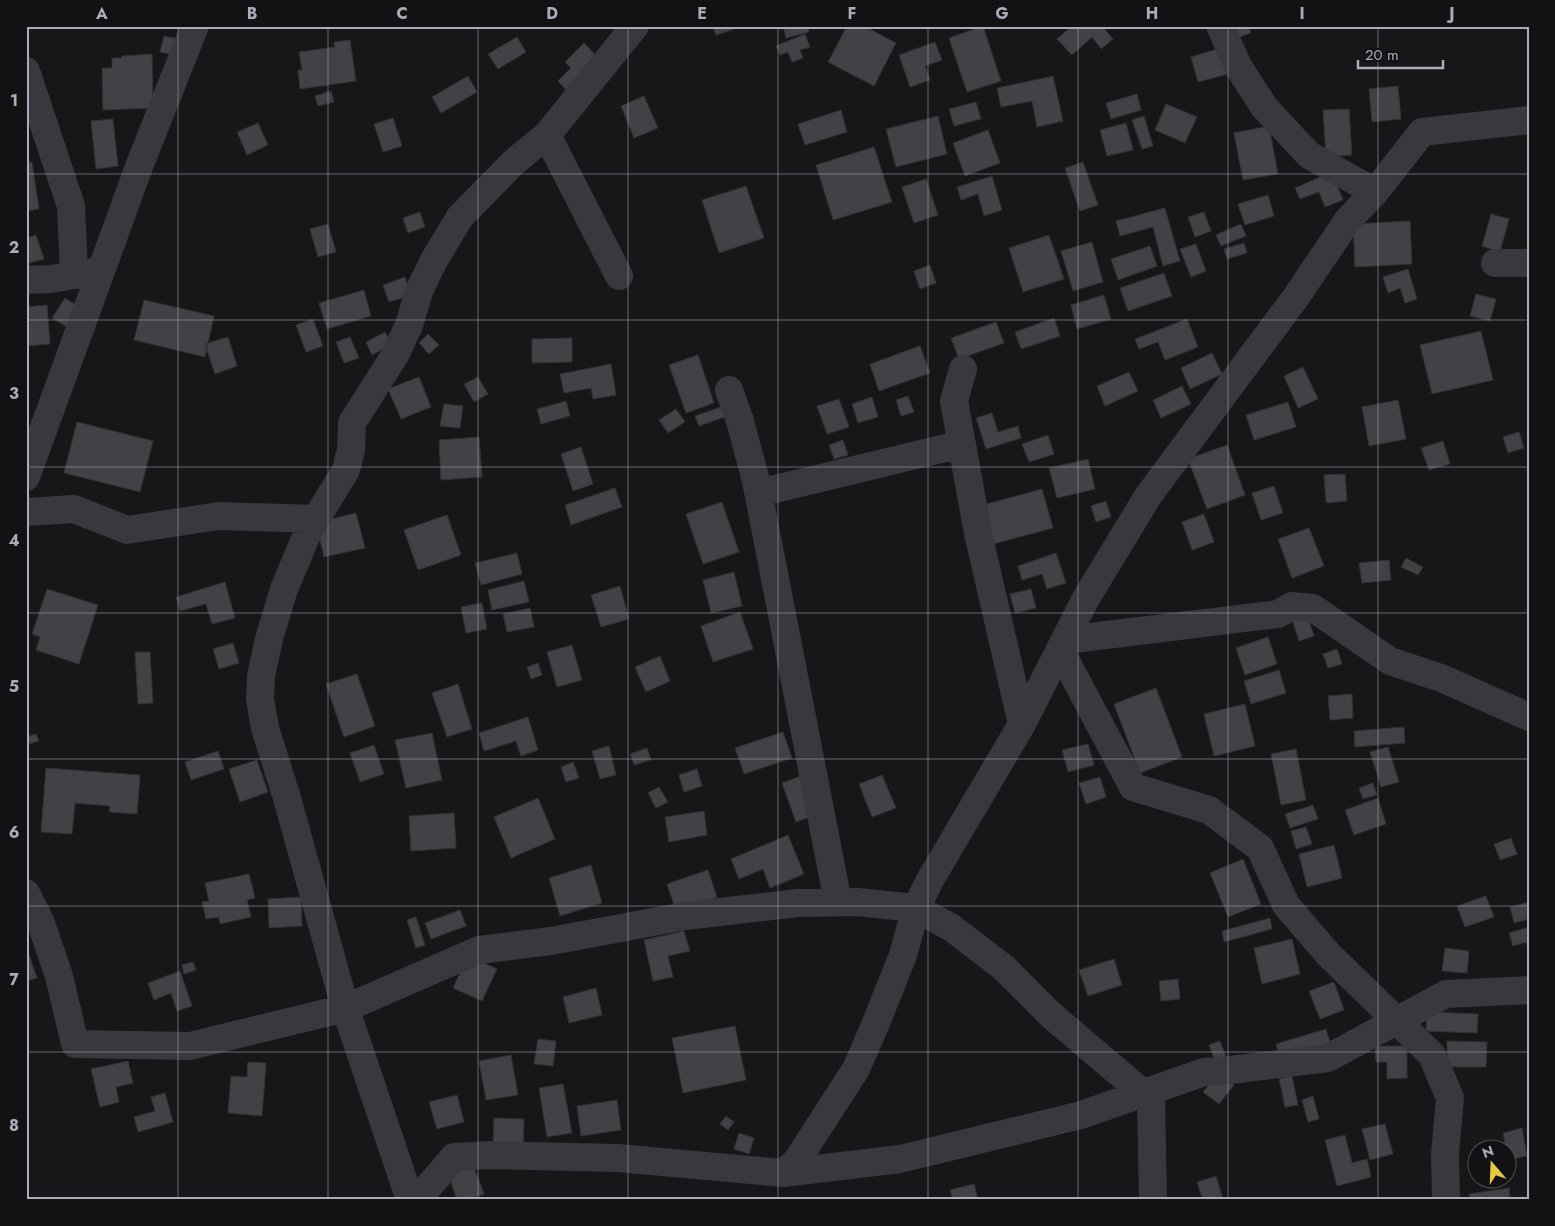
<svg xmlns="http://www.w3.org/2000/svg" width="1555" height="1226" viewBox="0 0 1555 1226" font-family="Jost,sans-serif">
<style>
.building{fill:#414146;stroke:#323135}
.lines{fill:none;stroke-linecap:round;stroke-linejoin:round}
.street{stroke:#38383e;stroke-width:28}
.grid{fill:none;stroke:#aaacb8;stroke-width:1;stroke-opacity:0.55}
.neatline{fill:none;stroke:#aaacb8;stroke-width:2}
.grid-label{font-size:16px;text-anchor:middle;font-weight:bold;fill:#aaacb8}
</style>
<rect width="100%" height="100%" fill="#171719"/>
<path class="building" d="M713 26H734L735 29 716 35Z
M783 26H807L809 32 786 38Z
M847 26H864L896 43 874 86 828 62Z
M983 26 1001 81 967 92 949 38Z
M1072 26H1102L1113 39 1101 49 1092 37 1072 55 1057 39Z
M1227 26H1249L1251 33 1231 40Z
M805 34 810 47 800 50 803 58 792 62 788 52 780 55 776 46Z
M164 36 178 39 175 55 160 52Z
M517 37 526 52 498 69 488 54Z
M350 40 356 81 300 89 298 70H302L299 52 335 47 334 42Z
M935 42 942 60 925 66 930 80 910 87 899 55Z
M584 43 600 60 567 91 558 81 571 68 565 62Z
M1221 48 1228 74 1198 82 1191 57Z
M152 54 153 108 103 110 102 68H112V58H121L122 56Z
M468 76 477 92 441 113 432 97Z
M1053 76 1063 121 1037 127 1032 101 1001 107 997 88Z
M1398 86 1401 119 1372 122 1369 89Z
M331 91 334 102 318 106 315 96Z
M1137 94 1141 110 1111 119 1106 103Z
M644 96 658 128 634 138 621 106Z
M976 102 981 119 954 126 949 109Z
M1166 104 1197 117 1185 143 1155 130Z
M1349 109 1352 155 1326 157 1323 110Z
M841 110 847 132 805 145 798 124Z
M938 116 947 154 896 167 886 129Z
M1144 116 1153 146 1142 149 1132 120Z
M393 118 402 146 383 152 374 124Z
M113 119 118 166 96 169 91 121Z
M258 123 268 145 247 155 237 132Z
M1126 123 1133 150 1107 156 1100 130Z
M1269 126 1278 174 1243 180 1234 133Z
M988 130 1000 163 965 176 953 143Z
M874 147 892 202 833 220 816 165Z
M32 162 39 209 26 211V163Z
M1083 162 1098 205 1080 211 1065 168Z
M1332 172 1343 200 1325 207 1319 192 1300 199 1295 188Z
M992 176 1002 210 984 216 978 194 961 200 957 187Z
M926 179 938 215 914 223 902 187Z
M746 186 764 238 719 253 702 200Z
M1268 195 1274 216 1245 225 1238 204Z
M1165 208 1180 261 1163 266 1153 227 1120 236 1116 221Z
M420 212 425 227 408 233 403 218Z
M1204 212 1211 231 1195 237 1188 217Z
M1491 214 1509 219 1500 252 1482 246Z
M1410 221 1412 264 1355 267 1353 224Z
M328 224 336 252 318 257 310 229Z
M1241 224 1246 236 1221 246 1216 235Z
M36 235 44 259 26 264V238Z
M1049 235 1064 279 1023 292 1009 248Z
M1092 242 1103 282 1073 291 1061 251Z
M1244 243 1247 253 1227 259 1224 249Z
M1196 244 1206 271 1191 277 1180 249Z
M1150 246 1157 266 1118 280 1111 259Z
M930 265 936 283 920 289 914 271Z
M1408 269 1417 299 1405 303 1400 288 1388 293 1383 277Z
M1164 273 1172 296 1128 311 1120 288Z
M405 277 411 295 389 302 383 285Z
M364 290 371 316 327 329 319 303Z
M1476 294 1496 299 1490 321 1470 316Z
M1104 295 1111 319 1077 329 1071 305Z
M65 298 85 311 72 330 52 318Z
M144 300 214 316 205 357 134 340Z
M47 305 50 344 26 346V307Z
M1054 318 1060 336 1021 349 1015 332Z
M313 319 323 346 306 352 296 325Z
M1187 319 1198 347 1165 360 1158 342 1139 349 1135 339Z
M996 322 1004 343 959 359 951 338Z
M1481 331 1493 380 1432 394 1420 345Z
M385 332 392 344 372 355 366 342Z
M428 334 439 345 429 354 419 343Z
M228 337 237 366 215 374 205 344Z
M350 337 359 358 344 363 336 342Z
M572 338V362L532 363V339Z
M920 346 930 373 879 391 870 364Z
M1212 353 1222 374 1190 389 1181 368Z
M698 355 714 403 686 413 669 365Z
M611 364 616 395 593 399 591 388 564 393 560 374Z
M1303 367 1318 399 1298 408 1284 376Z
M1129 372 1138 391 1105 406 1097 386Z
M419 377 431 407 401 419 388 389Z
M478 377 488 394 474 402 464 384Z
M1182 386 1191 404 1161 418 1153 400Z
M908 396 914 412 901 416 896 400Z
M872 397 878 417 858 423 852 404Z
M839 399 849 427 827 434 817 406Z
M1398 400 1406 439 1369 446 1362 407Z
M566 401 570 416 541 424 537 409Z
M1288 402 1296 427 1254 440 1246 415Z
M444 404 463 406 460 428 440 426Z
M721 407 725 417 699 426 695 416Z
M676 409 685 422 668 433 659 420Z
M992 413 998 432 1018 426 1021 438 986 449 976 418Z
M77 422 153 441 140 492 64 473Z
M1519 432 1524 448 1508 453 1503 437Z
M1048 435 1054 454 1029 462 1022 444Z
M479 437 482 477 441 480 439 440Z
M843 440 848 455 834 459 829 445Z
M1443 441 1450 464 1429 470 1421 448Z
M1227 445 1245 495 1207 509 1188 459Z
M581 447 593 484 573 491 561 454Z
M1088 459 1095 489 1057 498 1049 468Z
M1345 474 1347 501 1326 503 1324 475Z
M1274 486 1283 513 1261 520 1252 493Z
M615 488 622 507 571 525 565 505Z
M1042 489 1053 528 993 544 983 505Z
M1106 501 1111 517 1096 522 1091 506Z
M722 502 739 552 703 564 686 514Z
M356 513 365 548 324 557 316 523Z
M1204 514 1214 542 1192 550 1182 522Z
M447 515 461 555 418 570 404 530Z
M1309 528 1324 566 1292 578 1278 539Z
M517 553 522 574 481 585 475 563Z
M1056 553 1066 583 1047 589 1042 574 1022 580 1018 566Z
M1406 558 1423 567 1418 575 1401 567Z
M1389 560 1391 580 1362 583 1359 563Z
M734 572 742 606 711 613 703 580Z
M524 581 529 602 492 610 488 590Z
M225 582 235 618 212 624 206 604 180 611 176 597Z
M620 586 629 619 601 627 591 595Z
M47 589 98 605 79 664 36 650 40 637 32 634Z
M1031 589 1036 608 1015 613 1010 594Z
M482 603 487 629 466 633 461 607Z
M530 608 534 627 507 632 503 614Z
M740 612 753 649 713 662 701 626Z
M1306 612 1314 636 1299 641 1291 616Z
M1268 637 1277 664 1245 675 1236 648Z
M233 643 239 663 219 669 213 649Z
M572 645 582 680 557 687 547 652Z
M1337 649 1342 664 1328 668 1323 654Z
M135 652H150L153 703 138 704Z
M660 656 670 681 646 692 635 667Z
M538 663 542 675 531 679 527 667Z
M1279 670 1286 693 1251 704 1244 681Z
M357 674 375 726 344 737 326 684Z
M458 684 472 729 447 737 432 693Z
M1156 688 1182 757 1140 773 1114 704Z
M1352 694 1353 718 1330 720 1328 696Z
M1245 704 1255 746 1214 756 1204 714Z
M528 717 538 750 521 756 516 741 484 751 479 733Z
M1404 727 1405 743 1355 747 1354 731Z
M783 732 792 758 744 774 735 748Z
M432 733 442 780 406 788 395 740Z
M36 734 39 741 26 745V737Z
M1088 744 1094 765 1068 772 1062 750Z
M374 745 384 774 360 782 350 753Z
M609 746 616 775 600 779 592 751Z
M1388 747 1399 782 1381 787 1370 752Z
M647 748 651 760 634 765 630 754Z
M1296 749 1306 800 1281 805 1271 754Z
M218 751 224 769 191 780 185 762Z
M257 760 268 792 240 802 229 769Z
M573 762 579 778 566 782 561 767Z
M46 768 140 775 137 814 109 812 110 806 75 803 72 834 41 832Z
M697 769 702 786 684 792 679 775Z
M882 775 896 808 872 817 859 784Z
M801 776 815 815 796 822 782 783Z
M1100 777 1106 797 1086 804 1079 783Z
M1373 783 1377 795 1363 799 1359 788Z
M659 787 668 802 656 808 648 793Z
M538 798 555 839 511 858 494 817Z
M1378 798 1386 824 1354 835 1345 810Z
M1313 805 1318 819 1290 828 1285 814Z
M704 811 707 835 669 842 665 817Z
M454 813 456 848 411 851 409 816Z
M1306 827 1312 844 1296 849 1291 831Z
M788 835 804 874 770 888 763 869 739 879 731 859Z
M1511 838 1517 854 1500 860 1494 844Z
M1334 845 1342 878 1307 887 1299 854Z
M1243 859 1261 904 1228 917 1210 873Z
M591 865 602 903 560 916 549 878Z
M708 870 717 897 676 911 667 884Z
M249 874 255 898 247 900 251 917 220 924 219 917 206 919 202 902 209 901 205 883Z
M1486 896 1494 917 1465 927 1457 906Z
M301 897 302 926 269 928 268 899Z
M1529 902V919L1514 923 1510 907Z
M460 910 466 926 431 939 425 923Z
M416 917 425 945 416 948 407 920Z
M1270 918 1272 929 1224 942 1222 931Z
M1529 927V955L1526 942 1513 946 1509 933Z
M684 931 690 951 668 956 673 977 653 981 644 940Z
M1292 939 1300 974 1262 984 1254 948Z
M1445 948 1469 951 1467 973 1442 971Z
M29 955 37 978 26 981V957Z
M468 956 497 969 482 1001 453 988Z
M1114 959 1122 985 1088 996 1079 970Z
M193 962 196 970 184 974 182 965Z
M180 971 192 1006 177 1011 171 993 154 1000 148 983Z
M1178 979 1180 999 1161 1001 1159 981Z
M1334 982 1344 1010 1320 1019 1309 991Z
M596 988 602 1015 569 1023 563 997Z
M1427 1012 1478 1014 1477 1033 1426 1031Z
M735 1026 746 1080 683 1093 672 1038Z
M1326 1029 1331 1046 1281 1060 1276 1044Z
M538 1039 556 1041 553 1066 534 1064Z
M1220 1041 1227 1060 1216 1063 1209 1045Z
M1447 1041 1487 1042 1486 1067H1447Z
M1375 1046H1407V1078L1387 1079V1062H1376Z
M511 1055 518 1095 486 1100 479 1061Z
M128 1061 133 1083 116 1087 119 1102 100 1107 91 1069Z
M248 1062 266 1063 262 1116 228 1113 231 1076 247 1077Z
M1218 1073 1234 1085 1219 1104 1203 1092Z
M1292 1076 1298 1105 1285 1107 1279 1079Z
M563 1084 572 1133 547 1137 539 1088Z
M165 1093 173 1122 138 1132 134 1117 155 1111 151 1097Z
M457 1095 464 1122 437 1129 429 1102Z
M1313 1096 1319 1119 1308 1122 1302 1100Z
M617 1100 621 1130 581 1136 577 1106Z
M726 1116 734 1122 728 1130 720 1124Z
M494 1118 524 1119 523 1149H493Z
M1385 1124 1393 1154 1370 1160 1362 1129Z
M1522 1128 1527 1156 1508 1160V1148H1506L1503 1133Z
M739 1133 754 1138 749 1154 734 1149Z
M1345 1135 1352 1163 1367 1159 1371 1177 1337 1186 1325 1140Z
M473 1165 484 1194 469 1200H457L448 1174Z
M1216 1176 1223 1199 1203 1200 1197 1182Z
M974 1184 978 1200H953L950 1190Z
M1509 1188 1510 1200H1470L1469 1194Z"/>
<g class="lines">
<path class="street" d="M1220 26 1239 68 1265 108 1309 155 1375 192
M26 71 71 206 74 274
M547 135 619 276
M1495 263H1529
M26 280 51 279 92 272
M963 369 954 401 978 533 1022 724
M729 390 740 421 756 481 838 902
M26 477 140 164 195 26
M758 491 763 492 962 444
M26 512 74 509 127 530 219 516 316 519
M1065 640 1278 614 1292 606 1313 608 1390 661 1441 678 1529 717
M1060 650 1133 787 1209 810 1260 848 1286 905 1328 954 1432 1055 1450 1098 1445 1154 1446 1200
M26 893 41 923 59 976 75 1044 190 1046 346 1008 479 950 551 941 685 916 798 903 857 902 916 908 952 928 1004 968 1051 1015 1151 1100 1153 1200
M783 1173 796 1162 856 1069 876 1023 903 955 916 908 930 880 1022 724 1085 600 1148 496 1296 297 1348 220 1375 192 1422 132 1529 120
M410 1200 344 1004 287 798 265 728 260 699 261 676 269 639 284 589 308 532 346 470 351 450 352 423 395 355 409 325 419 291 434 260 460 217 514 162 547 135 635 26
M417 1200 454 1157 490 1155 618 1158 783 1173 900 1159 1081 1115 1204 1072 1230 1070 1328 1058 1446 994 1529 990"/>
</g>
<path class="grid" d="M178 26V1200M328 26V1200M478 26V1200M628 26V1200M778 26V1200M928 26V1200M1078 26V1200M1228 26V1200M1378 26V1200M26 174H1529M26 320H1529M26 467H1529M26 613H1529M26 759H1529M26 906H1529M26 1052H1529"/>
<rect width="1555" height="1226" fill="none" stroke="#121214" stroke-width="55"/>
<g transform="translate(1492 1164) rotate(341)"><circle r="24" fill="#121214" stroke="#4f5056"/>
<path d="M0-4L9 19L0 12L-9 19Z" fill="#e7c741"/>
<text y="-8" font-size="14" font-weight="bold" text-anchor="middle" fill="#aaacb8">N</text>
</g>
<path d="M1358 60v8h85v-8" fill="none" stroke="#aaacb8" stroke-width="2.5"/>
<text x="1365" y="60" font-size="15" fill="#aaacb8" stroke="#121214" stroke-width="4" paint-order="stroke">20 m</text>
<rect x="28" y="28" width="1500" height="1170" class="neatline"/>
<g class="grid-label">
<text x="102" y="19">A</text>
<text x="252" y="19">B</text>
<text x="402" y="19">C</text>
<text x="552" y="19">D</text>
<text x="702" y="19">E</text>
<text x="852" y="19">F</text>
<text x="1002" y="19">G</text>
<text x="1152" y="19">H</text>
<text x="1302" y="19">I</text>
<text x="1452" y="19">J</text>
<text x="14" y="106">1</text>
<text x="14" y="253">2</text>
<text x="14" y="399">3</text>
<text x="14" y="546">4</text>
<text x="14" y="692">5</text>
<text x="14" y="838">6</text>
<text x="14" y="985">7</text>
<text x="14" y="1131">8</text>
</g>
</svg>
